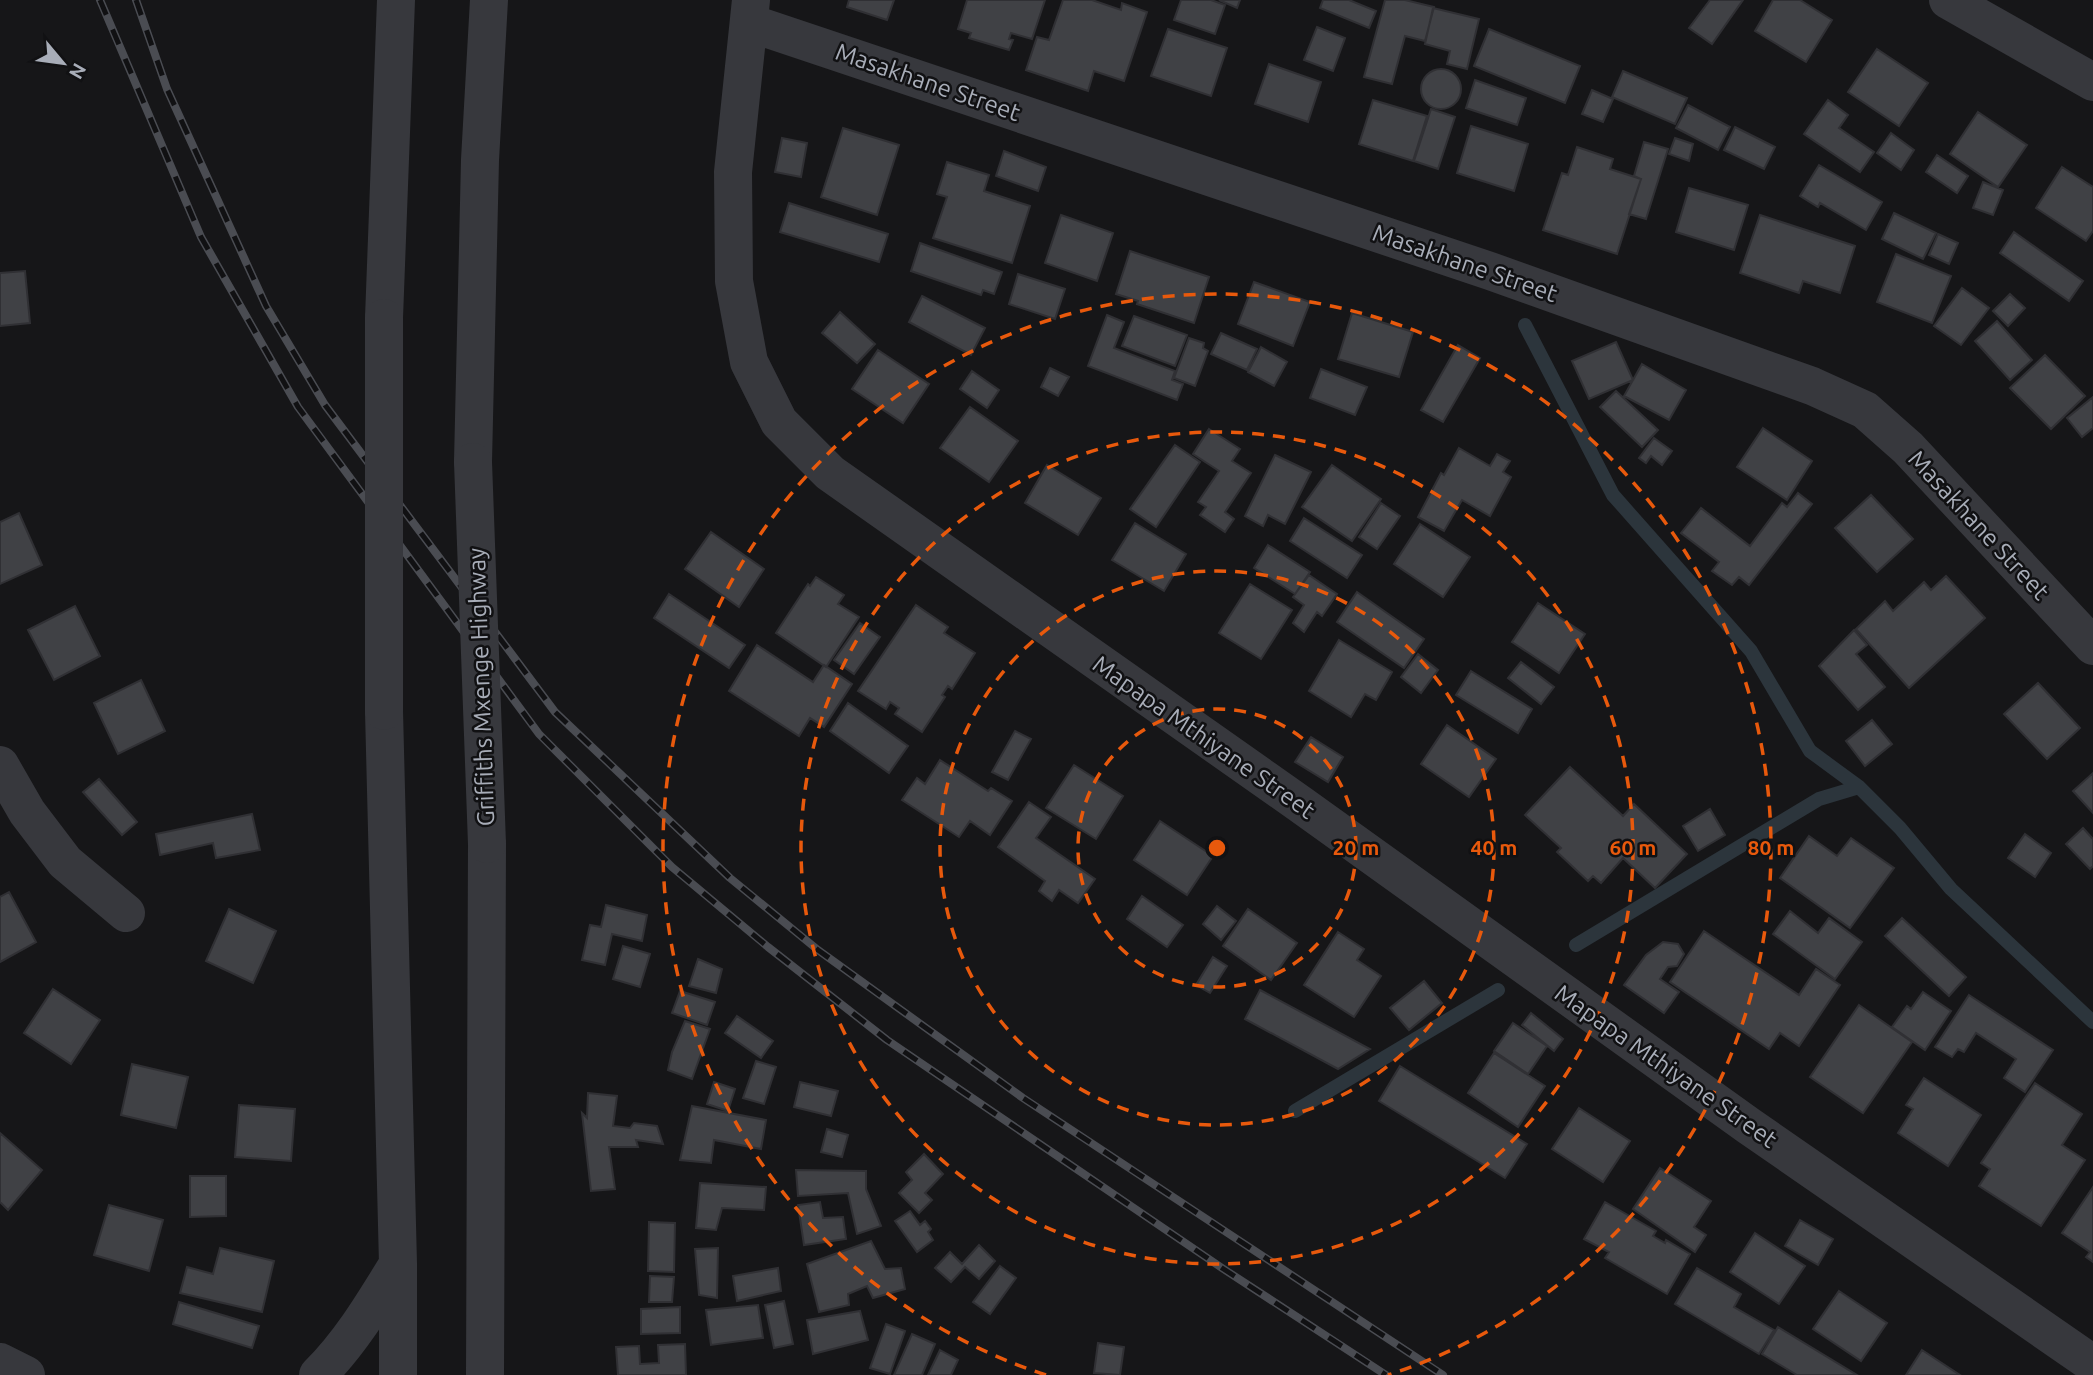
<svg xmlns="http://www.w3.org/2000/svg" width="2093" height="1375" viewBox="0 0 2093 1375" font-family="Ubuntu,sans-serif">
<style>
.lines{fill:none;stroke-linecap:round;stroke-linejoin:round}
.stream{stroke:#2c353c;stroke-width:14}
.building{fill:#404145;stroke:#303034;stroke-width:2}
.minor{stroke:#37383d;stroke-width:38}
.tertiary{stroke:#37383d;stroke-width:38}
.rail-casing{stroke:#4a4c52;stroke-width:8}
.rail{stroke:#111113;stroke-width:5;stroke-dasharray:16;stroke-linecap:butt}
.tertiary-bridge{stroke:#37383d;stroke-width:38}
.ring{fill:none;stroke:#e8590c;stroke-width:3.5;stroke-dasharray:12 9}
.labels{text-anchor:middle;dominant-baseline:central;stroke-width:5;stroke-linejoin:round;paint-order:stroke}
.street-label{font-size:24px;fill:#a8adb8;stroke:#111113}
.centre{fill:#e8590c;stroke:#111113;stroke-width:3.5}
.ring-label{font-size:21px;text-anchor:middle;font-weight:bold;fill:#e8590c;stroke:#111113;stroke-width:5;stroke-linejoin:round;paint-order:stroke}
</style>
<rect width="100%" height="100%" fill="#161618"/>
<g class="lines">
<path class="stream" d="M1525 325 1613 495 1751 651 1810 751 1859 787 1900 828 1951 889 2093 1022
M1576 945 1819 799 1859 787
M1295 1111 1498 990"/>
</g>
<path class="building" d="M849 0H894L887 20 847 7Z
M967 0H1045L1032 39 1011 33 1009 39 1013 40 1009 50 969 38 971 33 958 29Z
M1063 0H1092L1121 10 1122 3 1147 12 1124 81 1094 71 1088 91 1026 70 1037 37 1049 40Z
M1181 0H1211L1225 5 1215 34 1174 20Z
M1219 0H1240L1237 8Z
M1323 0H1349L1376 11 1369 28 1320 8Z
M1385 0H1405L1434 7 1425 41 1405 36 1392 84 1364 77Z
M1710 0H1743L1712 44 1689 28Z
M1773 0H1800L1832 20 1806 62 1755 31Z
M1433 8 1479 19 1467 69 1447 64 1450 51 1425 44Z
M1317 27 1345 38 1333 71 1304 60Z
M1168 29 1227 48 1211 96 1151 76Z
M1489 29 1580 66 1565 103 1474 66Z
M1877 49 1928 83 1899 126 1848 92Z
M1269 64 1321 82 1308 122 1255 104Z
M1421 89a20 20 0 1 1 40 0a20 20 0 1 1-40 0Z
M1623 71 1687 98 1675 124 1612 97Z
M1475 80 1526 98 1517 125 1466 108Z
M1592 90 1613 99 1603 122 1582 114Z
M1373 100 1427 116 1413 161 1359 144Z
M1828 100 1848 115 1839 128 1874 152 1860 172 1804 134Z
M1688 105 1730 127 1718 150 1676 128Z
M1431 109 1455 117 1438 169 1414 161Z
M1978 112 2027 145 1998 187 1950 154Z
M1471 126 1528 144 1514 191 1457 173Z
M1735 127 1775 147 1764 169 1724 150Z
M843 128 899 145 877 215 821 197Z
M1891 133 1914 150 1901 170 1877 153Z
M782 138 807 143 801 177 775 172Z
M1675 138 1693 144 1689 161 1669 154Z
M1644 142 1668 149 1646 219 1629 214 1641 179 1634 176Z
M1577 147 1613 159 1610 169 1641 179 1617 254 1543 230 1562 173 1568 175Z
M1004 151 1046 167 1038 191 996 176Z
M1937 155 1968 176 1957 193 1926 172Z
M947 162 989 175 984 191 1030 206 1012 263 933 238 947 197 937 194Z
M1819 165 1882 202 1866 230 1820 203 1818 207 1800 196Z
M2062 167 2093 187V231L2086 241 2036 208Z
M1983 182 2003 190 1993 215 1973 208Z
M1689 188 1748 205 1734 250 1676 232Z
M789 203 888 234 879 262 780 232Z
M1894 213 1936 233 1923 259 1882 239Z
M1061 215 1113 233 1097 281 1045 263Z
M1760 215 1855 246 1840 293 1803 281 1799 293 1740 273Z
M2014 232 2083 281 2069 301 2000 253Z
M1938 234 1958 243 1949 264 1929 255Z
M920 243 1002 272 994 294 983 290 981 295 911 271Z
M1130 251 1209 277 1194 323 1137 304 1138 301 1116 294Z
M1896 254 1951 276 1932 323 1877 302Z
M25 271 30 323 0 326V273Z
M1018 274 1065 289 1055 319 1009 304Z
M1254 282 1310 302 1293 346 1238 324Z
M1962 288 1989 308 1961 345 1934 326Z
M2010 294 2025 308 2008 326 1993 311Z
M922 296 985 328 971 355 909 322Z
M840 312 875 344 857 363 822 333Z
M1352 313 1413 332 1399 377 1338 359Z
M1107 315 1124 322 1114 348 1175 371 1172 380 1183 384 1177 400 1088 366Z
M1134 316 1187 335 1175 366 1122 346Z
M1997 321 2032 360 2010 380 1975 341Z
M1221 333 1257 349 1247 370 1211 354Z
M1189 338 1204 343 1203 348 1208 351 1195 386 1174 378Z
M1616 342 1633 380 1589 399 1572 361Z
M1458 345 1480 358 1443 422 1421 410Z
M1261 347 1287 362 1274 386 1248 372Z
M878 350 929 384 903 423 852 389Z
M2045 355 2085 396 2051 429 2010 388Z
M1642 364 1686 390 1669 420 1624 396Z
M1050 368 1069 377 1058 396 1041 387Z
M1321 369 1367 387 1355 415 1310 398Z
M972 371 999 390 987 408 960 389Z
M1616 391 1658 430 1642 447 1600 407Z
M2093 397V428L2082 437 2067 418Z
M970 407 1018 441 989 482 940 448Z
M1763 428 1812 461 1787 500 1737 467Z
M1209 429 1240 449 1232 461 1251 473 1225 512 1234 519 1225 532 1200 515 1206 507 1198 502 1219 471 1193 454Z
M1654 438 1672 451 1662 465 1651 456 1646 463 1639 458Z
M1175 445 1200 462 1156 527 1130 509Z
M1459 448 1490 466 1497 454 1510 461 1503 472 1511 477 1490 516 1462 500 1444 531 1418 517 1441 473 1444 475Z
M1275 455 1311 472 1285 524 1268 515 1263 526 1245 516Z
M1047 465 1101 498 1078 535 1025 503Z
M1332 465 1381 499 1352 541 1302 507Z
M1798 493 1812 504 1749 585 1739 577 1732 585 1712 571 1719 562 1681 533 1701 508 1750 546 1782 503 1787 507Z
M1871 495 1913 539 1877 572 1835 528Z
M1381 503 1400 516 1377 549 1359 537Z
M19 513 42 565 0 584V522Z
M1304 518 1362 555 1347 578 1290 541Z
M1135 523 1186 554 1164 591 1112 560Z
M1420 524 1470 557 1443 597 1394 564Z
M711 532 764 569 739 607 685 569Z
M1268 545 1310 572 1295 594 1254 568Z
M1309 575 1337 594 1322 616 1317 612 1304 632 1293 623 1304 605 1293 597Z
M1946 576 1985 618 1909 688 1856 629 1885 601 1893 611 1924 582 1931 590Z
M816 577 844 595 838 604 859 617 826 667 776 633 808 584 810 586Z
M1250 584 1292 610 1261 659 1219 633Z
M1357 592 1424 639 1404 668 1337 622Z
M669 594 745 645 729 668 654 618Z
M1538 603 1585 634 1559 673 1512 642Z
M916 605 948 627 944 633 975 653 952 689 948 686 942 695 945 697 922 732 895 714 899 708 890 702 886 709 858 691Z
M75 606 100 656 54 680 28 630Z
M860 623 880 637 854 674 834 660Z
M1854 630 1867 645 1856 654 1885 687 1858 710 1819 666Z
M1339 640 1392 672 1376 700 1365 694 1351 717 1309 691Z
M757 645 813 682 824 665 852 684 824 727 810 718 799 736 729 691Z
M1418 654 1438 670 1421 693 1401 677Z
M1521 662 1554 687 1541 704 1508 678Z
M1471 671 1532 709 1518 733 1456 695Z
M141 680 165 731 118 754 94 703Z
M2038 683 2080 728 2047 759 2004 714Z
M848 703 908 746 889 773 830 731Z
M1872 720 1892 744 1865 766 1846 741Z
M1447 725 1496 759 1469 797 1421 764Z
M1015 731 1031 739 1008 780 992 772Z
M1311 737 1343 757 1328 782 1295 762Z
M940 760 988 791 991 788 1012 801 990 835 970 821 959 837 902 800 917 778 925 784Z
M1074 765 1123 796 1096 839 1046 808Z
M1570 767 1623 816 1634 804 1687 854 1655 888 1623 858 1601 883 1593 876 1588 881 1557 852 1561 848 1525 815Z
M2093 773V813L2073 791Z
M99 779 137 822 122 835 83 792Z
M1029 802 1051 817 1036 838 1095 879 1078 903 1059 890 1052 901 1039 891 1045 881 998 847Z
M1710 809 1725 835 1698 851 1683 826Z
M252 814 260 850 216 858 213 843 160 855 156 834Z
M1160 821 1213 856 1187 895 1134 860Z
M2083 828 2093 839V866L2090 869 2066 844Z
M2025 834 2051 853 2035 877 2008 858Z
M1809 836 1837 856 1851 838 1894 868 1850 928 1780 878Z
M9 892 36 942 0 962V897Z
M1142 896 1183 925 1167 947 1127 919Z
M606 905 647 915 642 941 612 934 605 965 582 960 590 925 601 927Z
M1217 906 1236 921 1221 940 1203 924Z
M229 909 276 931 253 983 206 961Z
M1248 909 1297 943 1271 980 1223 946Z
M1790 911 1818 933 1829 918 1862 942 1835 979 1773 934Z
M1902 918 1966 977 1949 996 1885 936Z
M1704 931 1799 995 1816 969 1840 985 1799 1046 1780 1033 1769 1049 1670 982Z
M1338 932 1364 949 1357 960 1381 976 1354 1017 1304 985Z
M1663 942 1678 944 1684 954 1677 966 1668 967 1660 979 1679 992 1664 1013 1624 985 1646 955Z
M623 946 650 954 640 987 613 979Z
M1213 957 1227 966 1210 993 1196 985Z
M698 959 722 969 716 993 689 986Z
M1424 981 1442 1003 1409 1030 1390 1008Z
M53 989 100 1020 71 1064 24 1033Z
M1260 990 1370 1049 1338 1069 1245 1019Z
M680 991 715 1002 707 1025 672 1013Z
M1923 992 1951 1011 1925 1050 1892 1027 1907 1006 1911 1009Z
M1969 995 2053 1050 2025 1092 2004 1078 2016 1059 1976 1033 1964 1052 1958 1049 1952 1057 1935 1047Z
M1859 1005 1912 1042 1863 1113 1810 1077Z
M1531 1013 1563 1039 1554 1051 1522 1025Z
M737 1016 773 1041 761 1058 725 1033Z
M685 1021 710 1029 692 1079 668 1070 672 1052Z
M1513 1023 1547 1046 1528 1074 1494 1051Z
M1494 1053 1545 1086 1518 1127 1468 1093Z
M756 1061 776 1067 764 1104 743 1098Z
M132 1064 188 1077 176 1128 121 1115Z
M1400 1066 1527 1144 1505 1178 1379 1101Z
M1924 1078 1981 1115 1948 1166 1898 1133 1913 1109 1906 1105Z
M714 1082 735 1089 728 1111 707 1104Z
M800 1082 838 1091 831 1116 794 1107Z
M2035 1083 2082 1114 2062 1145 2085 1160 2041 1226 1979 1186 1990 1169 1981 1163Z
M588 1093 617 1096 613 1126 630 1128 634 1123 657 1126 663 1144 636 1140 638 1147H609L615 1189 591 1191 582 1113 587 1118Z
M239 1105 295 1109 291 1161 235 1157Z
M692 1106 766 1120 761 1149 714 1140 711 1163 680 1160Z
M1579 1108 1630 1141 1603 1182 1552 1149Z
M827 1129 848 1135 842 1157 821 1152Z
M0 1133 42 1170 8 1210 0 1202Z
M924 1154 943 1174 925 1193 932 1200 919 1213 899 1193 912 1180 906 1172Z
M1660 1168 1711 1201 1694 1227 1706 1235 1695 1252 1633 1209Z
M796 1170 866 1171V1189L881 1226 857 1234 848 1193 798 1196Z
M190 1176H226V1216L190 1217Z
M700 1183 766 1187 764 1210 722 1208 716 1230 696 1228Z
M2093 1187V1262L2086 1257 2090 1252 2062 1233Z
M820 1202 823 1218 843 1217 846 1239 804 1245 798 1205Z
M1605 1202 1656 1231 1653 1236 1665 1243 1666 1240 1690 1254 1667 1294 1605 1258 1609 1252 1584 1239Z
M109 1205 163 1220 149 1271 94 1255Z
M910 1211 920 1225 925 1221 931 1229 928 1232 933 1240 917 1252 895 1221Z
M1800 1220 1833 1239 1818 1265 1785 1246Z
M649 1222 675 1223 674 1272 648 1271Z
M1755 1233 1805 1266 1779 1304 1730 1272Z
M871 1241 885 1269 901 1268 905 1289 873 1298 867 1286 848 1294 849 1305 819 1312 807 1264Z
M979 1245 995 1261 979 1279 965 1267 951 1282 935 1268 950 1252 962 1264Z
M220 1248 274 1261 262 1312 180 1293 187 1267 213 1274Z
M718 1248 717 1298 699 1295 695 1249Z
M1000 1266 1016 1278 990 1314 973 1302Z
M778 1268 781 1291 737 1301 733 1276Z
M1697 1268 1741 1294 1734 1307 1774 1330 1759 1354 1675 1304Z
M650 1276 674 1277 672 1302H649Z
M1839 1291 1887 1323 1861 1361 1813 1329Z
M784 1301 793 1344 774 1348 765 1305Z
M179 1302 259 1326 252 1348 173 1324Z
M758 1305 763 1338 711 1345 706 1310Z
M680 1307V1333L641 1334V1309Z
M860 1311 868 1340 813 1354 807 1320Z
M886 1324 905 1331 890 1374 870 1368Z
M1778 1327 1857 1375H1797L1762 1354Z
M912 1334 935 1344 922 1375H894Z
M1098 1343 1124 1347 1120 1375 1094 1373Z
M685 1344 686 1375H618L616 1347 639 1346 640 1364 659 1363 658 1345Z
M940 1350 958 1360 951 1375H928Z
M1922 1350 1960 1375H1906Z"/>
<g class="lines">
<path class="minor" d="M751 0 733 172 734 281 749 362 779 422 830 473 1300 804 1749 1126 2093 1364
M1948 0 2093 82
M750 23 1490 271 1812 386 1865 410 1908 448 2093 646
M0 765 27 812 65 862 126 913"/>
<path class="tertiary" d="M384 318 396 0
M473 462 480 160 489 0
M384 711 398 1264V1375
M0 1362 26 1375
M318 1375C351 1342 374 1303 398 1264
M485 1375 487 844"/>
<g class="rail-casing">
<path id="rail" d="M100 0 201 237 298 407 539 734 672 867 768 947 887 1040 1222 1268 1386 1375
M136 0 167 89 266 306 325 405 555 712 730 878 818 950 1023 1098 1443 1375"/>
</g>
<use href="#rail" class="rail"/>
<path class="tertiary-bridge" d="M473 462 487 844
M384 711V318"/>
</g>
<g class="ring">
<circle cx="1217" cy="848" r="139"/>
<circle cx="1217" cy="848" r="277"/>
<circle cx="1217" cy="848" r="416"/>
<path d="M1046 1375A554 554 0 1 1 1388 1375"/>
</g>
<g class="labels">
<g class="street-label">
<text transform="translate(928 82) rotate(19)">Masakhane Street</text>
<text transform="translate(1465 263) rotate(19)">Masakhane Street</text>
<text transform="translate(1979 525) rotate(47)">Masakhane Street</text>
<text transform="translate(481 687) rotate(-92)">Griffiths Mxenge Highway</text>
<text transform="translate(1204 737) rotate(35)">Mapapa Mthiyane Street</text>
<text transform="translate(1666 1066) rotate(35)">Mapapa Mthiyane Street</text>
</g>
</g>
<circle cx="1217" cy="848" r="10" class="centre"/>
<g class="ring-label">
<text x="1356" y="855">20 m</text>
<text x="1494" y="855">40 m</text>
<text x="1633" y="855">60 m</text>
<text x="1771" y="855">80 m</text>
</g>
<g transform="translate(63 63) rotate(119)" stroke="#111113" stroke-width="5" paint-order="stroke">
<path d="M0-5L12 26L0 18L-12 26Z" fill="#a8adb8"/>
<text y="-10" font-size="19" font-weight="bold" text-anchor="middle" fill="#a8adb8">N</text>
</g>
</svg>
